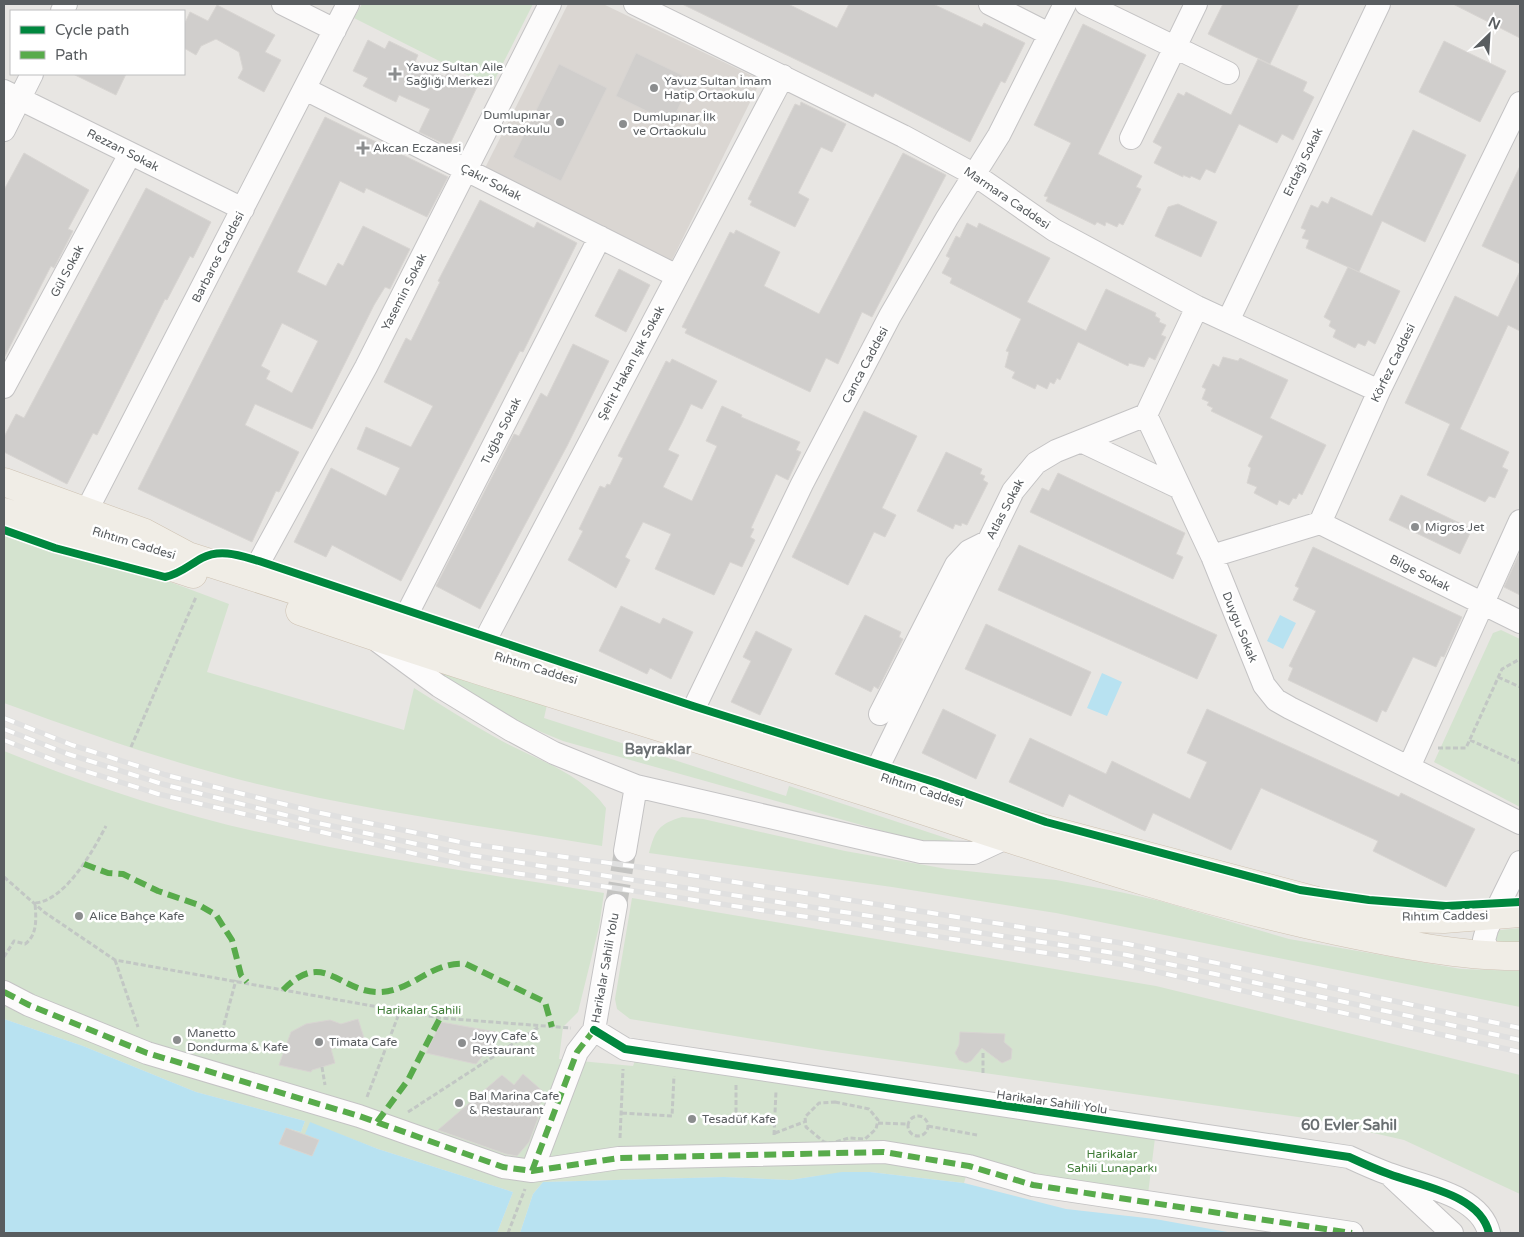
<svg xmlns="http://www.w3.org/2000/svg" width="1524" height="1237" viewBox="0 0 1524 1237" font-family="'Varela Round',sans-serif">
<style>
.education{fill:#dad6d2}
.green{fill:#d4e3cf}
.water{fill:#b8e2f1}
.building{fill:#d0cecc;stroke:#d8d5d2;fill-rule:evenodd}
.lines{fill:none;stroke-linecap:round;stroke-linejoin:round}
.minor-tunnel{stroke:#c4c4c2;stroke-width:22;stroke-dasharray:22 11;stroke-linecap:butt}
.minor-casing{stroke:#c4c3c4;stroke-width:24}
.major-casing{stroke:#cec2b2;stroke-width:29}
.path{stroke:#c2c7c4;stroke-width:3;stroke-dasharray:5 2.5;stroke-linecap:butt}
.minor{stroke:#fcfbfb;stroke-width:22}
.major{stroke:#f0ede6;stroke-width:28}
.rail-casing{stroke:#e0e0e0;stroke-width:5.5}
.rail{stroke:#fff;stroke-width:4;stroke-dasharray:11;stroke-linecap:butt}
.quiet{stroke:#58ab4b;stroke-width:6;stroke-dasharray:12 6;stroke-linecap:butt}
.cycleway-casing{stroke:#fff;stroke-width:11}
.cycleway{stroke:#00873e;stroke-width:8}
.poi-dot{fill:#8b8d8e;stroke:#fff;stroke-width:2}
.labels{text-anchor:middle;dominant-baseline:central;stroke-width:5;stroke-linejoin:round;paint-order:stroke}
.poi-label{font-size:12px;fill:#595d60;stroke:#fff;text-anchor:start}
.street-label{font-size:12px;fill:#595d60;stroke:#fff}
.park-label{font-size:12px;fill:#427e3a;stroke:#fff}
.quarter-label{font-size:15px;font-weight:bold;fill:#6a6f72;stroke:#fff}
</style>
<rect width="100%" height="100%" fill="#e8e6e3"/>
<path class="education" d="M568 4H603L761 80 671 262 485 168Z"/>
<path class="green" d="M362 4H533L491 87 354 18Z
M4 533 54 551 165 580 229 604 207 672 404 730 414 688C440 704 466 721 493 736 532 759 579 770 606 808L602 846C483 826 362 810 245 781 163 760 83 732 4 703Z
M1501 630 1520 639V807L1434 762 1493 633Z
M422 662 547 705 544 718 786 796 789 786 964 844 911 839 563 741 522 724Z
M4 751C86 784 181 816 268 834 379 859 492 875 604 893L599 927 578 1012 563 1027 559 1059 633 1066 636 1058 1155 1138 1147 1202 969 1166 964 1183 870 1172 816 1176 790 1180 724 1177 543 1182 533 1194 520 1233H497L513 1192 378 1149 310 1123 319 1140 312 1156 279 1144 286 1128 301 1132 305 1121 196 1092 83 1046 4 1019Z
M682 817 703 819 845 851 947 869 1056 880 1120 892 1160 901 1289 939 1461 969 1520 971V1007L1056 913 892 887 649 853C655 830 659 824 682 817Z
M632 898 1156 986 1520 1075V1194L1404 1140 1312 1119 828 1051 630 1019 617 1009 615 999Z
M1520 928V948L1502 950 1493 936 1500 930Z"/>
<path class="water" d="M1280 615 1296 623 1283 649 1267 641Z
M1102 673 1122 682 1107 716 1087 708Z
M4 1019 83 1046 196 1092 305 1121 301 1132 286 1128 279 1144 312 1156 319 1140 305 1134 310 1122 378 1149 513 1192 497 1233H4Z
M842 1172H870L964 1183 1066 1209 1155 1219 1233 1233H520L533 1194 543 1182 724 1177 790 1180Z"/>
<path class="building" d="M682 4H788L837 28 849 4H933L982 27 984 23 1025 43 1005 83 1001 81 970 142 875 93 873 97Z
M1223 4H1299L1270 64 1208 34Z
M1453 4H1520V38Z
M217 5 275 35 265 52 281 60 264 92 238 78 243 69 239 52 216 39 201 46 196 55 184 48V25L190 12 208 21Z
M1083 24 1146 55 1098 154 1142 176 1136 187 1141 189 1123 225 1119 223 1117 227 1106 222 1105 226 1097 222 1095 225 1046 201 1048 197 1044 196 1071 143 1034 125Z
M368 40 385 49 389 41 418 55 415 62 445 77 447 73 477 87 449 146 419 132 430 109 399 95 396 102 363 86 368 78 353 71Z
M1444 41 1506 71 1480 122 1419 92Z
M636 53 692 80 671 123 616 96Z
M1258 59 1307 82 1303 91 1314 97 1293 140 1282 134 1277 143 1239 124 1215 173 1206 169 1200 180 1191 176 1190 178 1183 175V177L1154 163 1162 147 1153 142 1178 93 1184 96 1186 92 1231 115Z
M559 64 607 88 561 181 513 157Z
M73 74H126L116 95Z
M801 102 846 124 832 152 821 147 798 193 809 199 795 227 750 205 752 201 748 199 795 104 800 106Z
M325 117 448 177 427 217 366 188 364 193 340 181 297 272 326 286 338 263 343 266 363 226 410 249 390 289 385 287 374 305 312 429 255 404 245 425 299 452 279 492 276 491 252 542 138 489ZM282 323 318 341 292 393 266 379 270 371 261 366Z
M1413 130 1466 155 1425 242 1382 221 1359 272 1306 248 1309 240 1302 238 1306 230 1301 228 1311 205 1318 208 1322 201 1328 204 1331 197 1372 216Z
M24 153 89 190 68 229 73 231 54 268 51 266 4 358V190Z
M903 153 946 175 872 317 862 312 838 364 826 358 810 392 685 333 687 329 682 327 730 232 734 234 736 230 780 252 764 286 819 314Z
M1520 166V264L1482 246Z
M146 188 211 222 193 258 190 256 167 300 165 299 97 435 93 433 67 484 4 452V437L16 414 24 418Z
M480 200 534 228 537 222 577 243 523 352 520 351 401 581 332 545 326 557 294 542 331 468 386 496 400 468 357 449 366 427 411 447 433 406 384 382 406 338 411 341 440 282 438 281Z
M1178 204 1217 222 1201 257 1155 236 1168 207Z
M967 223 977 228 979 223 1050 258 1027 302 1086 331 1106 289 1156 313 1155 316 1160 319 1159 322 1166 325 1161 335 1166 337 1155 360 1149 357 1144 367 1129 363 1128 366 1078 342 1060 380 1057 378 1054 384 1050 382 1047 389 1037 384 1035 389 1012 378 1015 372 1005 367 1009 352 1006 351 1021 319 950 283 952 278 942 273 950 258 946 256 956 236 960 238Z
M1348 267 1400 291 1375 344 1368 340 1365 346 1358 343 1355 348 1333 337 1336 330 1329 326 1331 321 1324 317Z
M619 269 650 285 626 332 595 316Z
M1520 271V331L1508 325 1460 429 1509 452 1502 467 1508 470 1495 498 1489 496 1485 502 1427 475 1450 424 1405 403 1455 296 1498 317Z
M573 344 609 361 567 446 480 609 436 586 514 434 519 436 541 393 547 397Z
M1223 357 1238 361 1240 358 1288 380 1270 418 1326 445 1302 495 1299 493 1296 499 1293 498 1289 505 1279 500 1277 505 1254 493 1257 487 1247 483 1251 468 1248 466 1263 436 1211 411 1213 408 1207 405 1209 402 1202 399 1206 389 1202 387 1213 364 1219 367Z
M672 359 717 381 702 409 691 404 682 423 668 450 679 455 663 487 692 501 717 446 706 441 722 406 742 415 741 417 800 442 796 450 801 452 788 480 776 474 751 528 754 529 750 537 755 540 742 567 730 562 714 595 655 569 671 534 643 522 625 557 630 560 616 588 568 560 583 531 579 529 600 486 605 488 607 484 610 485 623 458 618 456 666 361 670 363Z
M864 411 917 436 882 508 896 515 885 537 874 532 848 585 792 557Z
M946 452 982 469 980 474 985 476 983 480 988 483 967 525 962 523 961 526 955 524 953 529 917 511Z
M1058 473 1185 533 1176 554 1183 557 1173 579 1030 512 1042 488 1049 491Z
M1401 495 1472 529 1460 554 1389 520Z
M1019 545 1217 635 1197 679 998 590Z
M1313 547 1462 617 1444 657 1441 656 1436 667 1413 657 1386 712 1382 710 1377 722 1288 680 1293 668 1289 666 1316 611 1293 600 1299 588 1295 586Z
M1520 552V595L1504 587Z
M621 606 660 624 663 618 693 632 671 679 650 668 647 674 599 651Z
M865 615 901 632 899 637 903 639 878 689 874 686 871 692 835 674Z
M986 624 1091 672 1071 716 965 669Z
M756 631 792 649 760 715 731 702 751 661 743 657Z
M943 709 996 735 976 779 922 753Z
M1207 709 1399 797 1401 793 1475 829 1446 887 1373 851 1378 841 1261 788 1231 850 1153 813 1145 831 1069 794 1063 807 1009 782 1030 738 1106 774 1112 761 1190 799 1207 762 1187 753Z
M358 1019 364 1038 331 1049 335 1063 312 1070 311 1072 279 1065 291 1032 306 1024 330 1020 341 1024Z
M441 1022 501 1033 476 1064 426 1053Z
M960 1032 1005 1034 1004 1042 1012 1049 1011 1059 1002 1063 982 1048 971 1061 966 1063 959 1060 955 1053 959 1045Z
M523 1074 547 1095 532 1113 538 1118 529 1142 517 1156 506 1154 438 1130 502 1075 514 1085Z
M286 1128 319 1140 312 1156 279 1144Z"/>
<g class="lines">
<path class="minor-tunnel" d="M616 905 625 851"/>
<g class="minor-casing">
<path id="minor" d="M283 4 335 30
M635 4 903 136 975 175 1054 230 1197 307 1379 391
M990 4 1049 34
M1086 4 1228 73
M62 11 66 4
M305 89 677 276
M4 91 243 209
M4 130 32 74
M1131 138 1196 4
M1228 321 1379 4
M4 387 130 154
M1146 415 1212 556 1264 685 1276 700 1290 708 1520 823
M1081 441 1180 488
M87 510 348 4
M1320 523 1520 622
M1212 556 1320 523 1379 391 1520 103
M251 577 366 367 550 4
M402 624 600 237
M379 642 439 686 511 730 554 753 636 786 921 852 974 853 1004 839 1009 826
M480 650 783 76
M880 714 956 565 969 551 989 541
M682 733 802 484 890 316 947 218 999 135 1065 4
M1409 767 1520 521
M866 792 1013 491 1036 463 1056 451 1146 415 1197 307
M625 851 636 786
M1489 954 1484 940 1487 929 1520 862
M4 992 29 1005 147 1053 359 1116 503 1167 532 1171 619 1158 884 1152 969 1166 1033 1185 1352 1233
M594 1030 625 1049 1349 1157C1362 1163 1375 1169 1389 1174 1420 1186 1480 1194 1489 1233
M532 1171 577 1052 594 1030 616 905
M1393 1178 1452 1233"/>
</g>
<g class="major-casing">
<path id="major" d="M4 482 145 533 188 556 1011 820 1351 910 1401 918 1444 919 1520 913
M4 512 193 574
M300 611C487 676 677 731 866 792 1022 842 1176 897 1337 931 1394 943 1462 957 1520 956"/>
</g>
<path class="path" d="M1498 677 1520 687
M1470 740 1520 763
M131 747 196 597
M1438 748H1466L1502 669 1520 659
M4 877 44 912 115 960 440 1018 571 1028
M4 957 14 941 25 944C38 935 36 917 35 903 65 901 93 851 106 826
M115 960 138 1027
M983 1053V1073
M216 1054 236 980
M322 1067 325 1085
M736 1085V1117H773
M367 1097 400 1011
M835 1102 869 1109 878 1120 876 1129 865 1139 849 1138 832 1143 824 1142 806 1127 805 1117 819 1103Z
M408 1112 539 1027
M622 1113 672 1116 674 1076
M908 1126a10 10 0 1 1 20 0a10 10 0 1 1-20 0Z
M878 1123 908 1124
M928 1126 977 1135
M775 1133 804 1122
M774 1135 776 1091
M620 1138 623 1069
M508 1233 525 1189"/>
<use href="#minor" class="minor"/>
<use href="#major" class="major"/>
<g class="rail-casing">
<path id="rail" d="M4 718 72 745 166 775 316 812 470 844 646 868 1128 944 1520 1028
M4 729 68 754 162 784 313 822 469 855 1127 955 1520 1040
M4 740 63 764 158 794 468 866 1126 965 1520 1052"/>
</g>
<use href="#rail" class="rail"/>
<path class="quiet" d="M84 864 108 873 123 874 158 891 199 905 216 915 232 940 241 975 247 982
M283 990C324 948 339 993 380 992 413 991 431 961 466 964L545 1002 552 1027
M4 992 29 1005 147 1053 359 1116 503 1167 532 1171 619 1158 884 1152 969 1166 1033 1185 1352 1233
M377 1122 408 1080 440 1018
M532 1171 577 1052 594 1030"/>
<g class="cycleway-casing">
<path id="cycleway" d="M4 530 55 548 165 577C180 574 189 565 202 558 221 548 241 556 259 561L693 706 934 782 1046 822 1300 890 1369 900 1446 906 1520 902
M594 1030 625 1049 1349 1157C1362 1163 1375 1169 1389 1174 1420 1186 1480 1194 1489 1233"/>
</g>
<use href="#cycleway" class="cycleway"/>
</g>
<g class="poi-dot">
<path d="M392.5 66.5h5v5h5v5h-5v5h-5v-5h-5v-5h5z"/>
<circle cx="654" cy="88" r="5"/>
<circle cx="560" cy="122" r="5"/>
<circle cx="623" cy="124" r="5"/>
<path d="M360.5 140.5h5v5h5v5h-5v5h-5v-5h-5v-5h5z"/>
<circle cx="1415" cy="527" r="5"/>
<circle cx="79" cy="916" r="5"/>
<circle cx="177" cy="1040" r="5"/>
<circle cx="319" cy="1042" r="5"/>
<circle cx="462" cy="1043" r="5"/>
<circle cx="459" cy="1103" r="5"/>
<circle cx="692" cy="1119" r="5"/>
</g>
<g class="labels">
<g class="poi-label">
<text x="406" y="67">Yavuz Sultan Aile<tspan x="406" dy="14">Sağlığı Merkezi</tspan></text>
<text x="664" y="81">Yavuz Sultan İmam<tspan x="664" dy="14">Hatip Ortaokulu</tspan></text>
<text x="550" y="115" text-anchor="end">Dumlupınar<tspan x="550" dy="14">Ortaokulu</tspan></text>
<text x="633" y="117">Dumlupınar İlk<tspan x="633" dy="14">ve Ortaokulu</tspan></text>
<text x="373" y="148">Akcan Eczanesi</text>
<text x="1425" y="527">Migros Jet</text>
<text x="89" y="916">Alice Bahçe Kafe</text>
<text x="187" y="1033">Manetto<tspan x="187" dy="14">Dondurma &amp; Kafe</tspan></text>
<text x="472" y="1036">Joyy Cafe &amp;<tspan x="472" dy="14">Restaurant</tspan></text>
<text x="329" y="1042">Timata Cafe</text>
<text x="469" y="1096">Bal Marina Cafe<tspan x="469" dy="14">&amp; Restaurant</tspan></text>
<text x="702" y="1119">Tesadüf Kafe</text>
</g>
<g class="street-label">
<text transform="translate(123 150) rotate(27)">Rezzan Sokak</text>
<text transform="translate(1303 162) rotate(-64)">Erdağı Sokak</text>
<text transform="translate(491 182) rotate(27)">Çakır Sokak</text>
<text transform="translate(1007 198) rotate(34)">Marmara Caddesi</text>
<text transform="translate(218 257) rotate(-63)">Barbaros Caddesi</text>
<text transform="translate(67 271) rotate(-62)">Gül Sokak</text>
<text transform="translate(404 292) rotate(-63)">Yasemin Sokak</text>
<text transform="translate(631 363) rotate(-62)">Şehit Hakan Işık Sokak</text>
<text transform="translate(1393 363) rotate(-64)">Körfez Caddesi</text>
<text transform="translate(865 365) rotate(-62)">Canca Caddesi</text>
<text transform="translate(501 431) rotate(-63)">Tuğba Sokak</text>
<text transform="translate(1005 509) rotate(-62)">Atlas Sokak</text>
<text transform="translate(134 543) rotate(17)">Rıhtım Caddesi</text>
<text transform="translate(1420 573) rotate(27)">Bilge Sokak</text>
<text transform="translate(1240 627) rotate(68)">Duygu Sokak</text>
<text transform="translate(536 668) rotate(17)">Rıhtım Caddesi</text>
<text transform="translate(922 790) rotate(18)">Rıhtım Caddesi</text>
<text transform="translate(1445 916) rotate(-1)">Rıhtım Caddesi</text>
<text transform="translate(605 968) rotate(-80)">Harikalar Sahili Yolu</text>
<text transform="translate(1052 1102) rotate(8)">Harikalar Sahili Yolu</text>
</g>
<g class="park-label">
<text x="419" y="1010">Harikalar Sahili</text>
<text x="1112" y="1154">Harikalar<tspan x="1112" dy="14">Sahili Lunaparkı</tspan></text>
</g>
<g class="quarter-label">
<text x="658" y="749">Bayraklar</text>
<text x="1349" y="1125">60 Evler Sahil</text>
</g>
</g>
<rect width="1524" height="1237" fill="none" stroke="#595d60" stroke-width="10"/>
<rect x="10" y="10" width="175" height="65" fill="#ffffff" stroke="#bdbebf"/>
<rect x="20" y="26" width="25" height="8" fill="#00873e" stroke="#bdbebf"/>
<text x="55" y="35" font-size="15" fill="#595d60">Cycle path</text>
<rect x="20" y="51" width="25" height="8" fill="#58ab4b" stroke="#bdbebf"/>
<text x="55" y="60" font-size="15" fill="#595d60">Path</text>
<g transform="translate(1489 35) rotate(25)" stroke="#ffffff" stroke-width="4" paint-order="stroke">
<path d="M0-4L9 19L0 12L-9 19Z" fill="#595d60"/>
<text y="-8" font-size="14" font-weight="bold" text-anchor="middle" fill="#595d60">N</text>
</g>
</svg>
